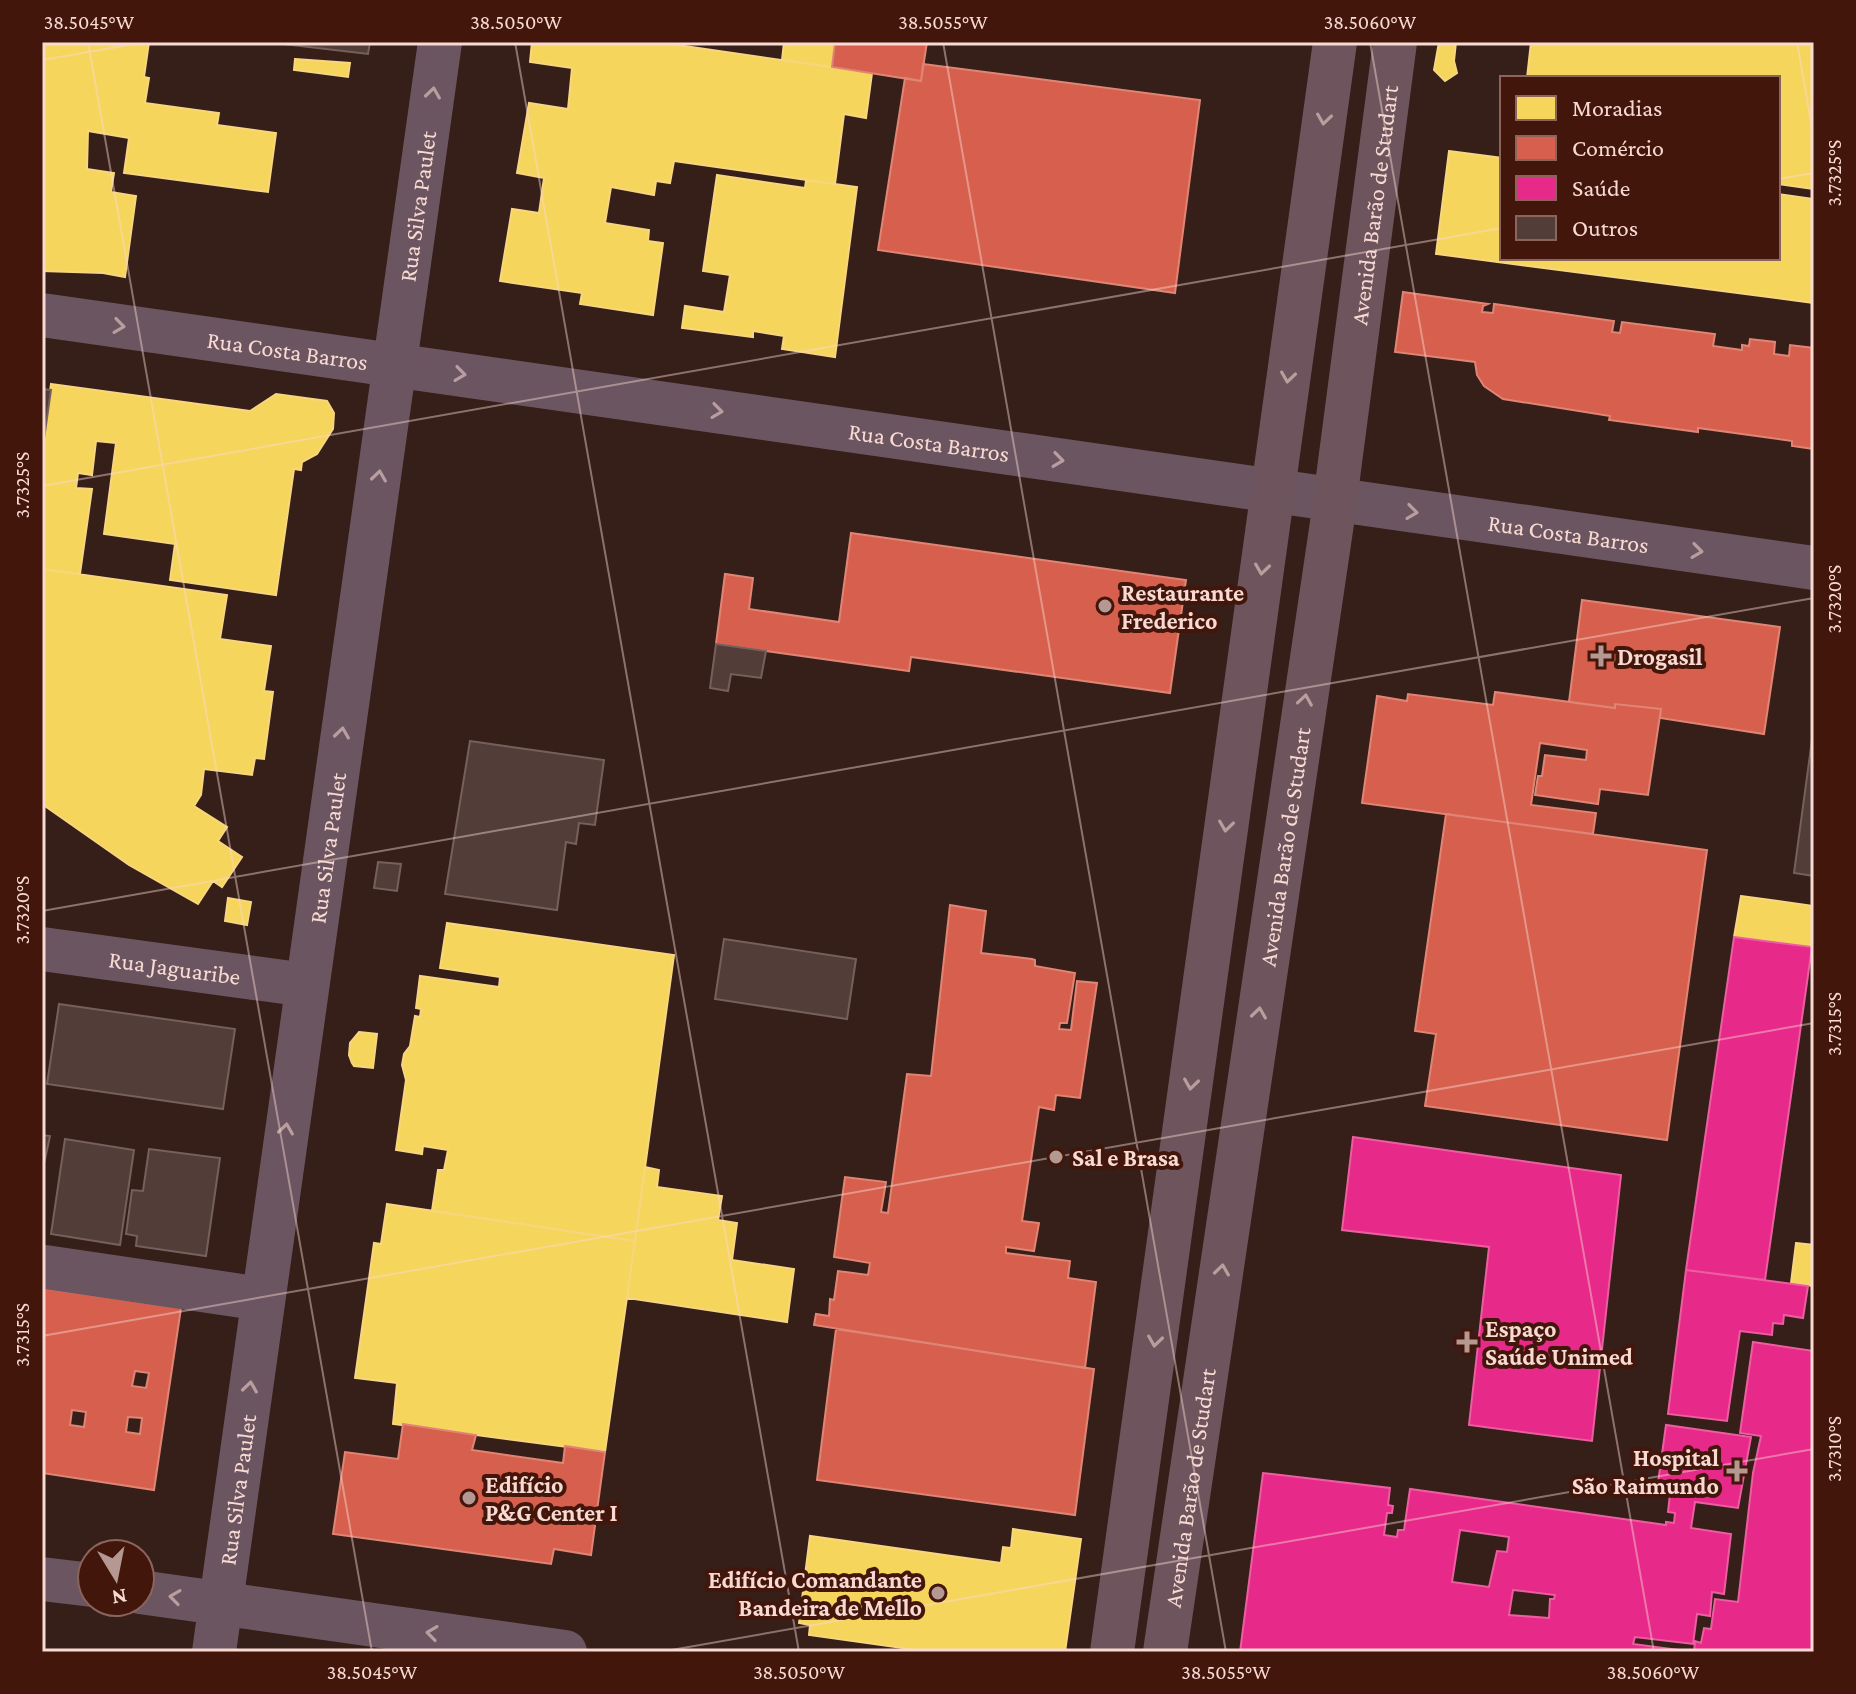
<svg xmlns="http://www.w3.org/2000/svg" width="1856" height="1694" viewBox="0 0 1856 1694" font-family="'Crimson Pro',serif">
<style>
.homes{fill:#f6d55c;stroke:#f7d67f;stroke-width:2}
.shops{fill:#d6604d;stroke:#e08575;stroke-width:2;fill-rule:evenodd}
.health{fill:#e7298a;stroke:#ec5ea0;stroke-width:2;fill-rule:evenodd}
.building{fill:#523d38;stroke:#76605b;stroke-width:2}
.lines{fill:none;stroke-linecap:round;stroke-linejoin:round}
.minor{stroke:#6b5560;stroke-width:44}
.major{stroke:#6e545d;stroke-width:44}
.oneway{stroke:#b99e9f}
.oneway2{stroke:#ba9e9d}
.ticks{fill:none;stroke:#f8dad2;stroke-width:2;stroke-opacity:0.45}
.poi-dot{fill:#b49891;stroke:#43160c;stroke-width:3}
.labels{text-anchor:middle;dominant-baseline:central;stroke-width:8;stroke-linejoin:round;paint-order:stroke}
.street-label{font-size:24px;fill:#f8dad2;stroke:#43160c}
.poi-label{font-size:24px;font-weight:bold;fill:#f8dad2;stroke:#43160c;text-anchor:start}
.neatline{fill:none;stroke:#f8dad2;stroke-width:3}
.ticks-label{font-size:20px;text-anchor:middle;fill:#f8dad2}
</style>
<rect width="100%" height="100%" fill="#361e19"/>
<path class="homes" d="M42 42H149L144 77 149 78 145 103 219 113 217 125 276 133 268 192 124 173 129 138 88 131 87 169 114 173 111 192 136 196 125 277 103 273 42 271Z
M532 42H657L872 73 866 118 844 114 835 184 674 161 670 183 656 181 654 195 611 187 605 223 649 230 648 241 663 243 653 315 580 304 582 293 500 281 512 209 539 213 544 178 517 173 529 103 568 109 572 68 530 62Z
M784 42H835L832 67 782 60Z
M1439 42H1456L1454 61 1457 73 1445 81 1434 70Z
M1531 42H1814V189L1778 184V78H1527Z
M295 59 350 63 348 77 294 70Z
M1449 151 1502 158V258H1778V194L1814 199V303L1436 254Z
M717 175 805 188 806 180 857 187 835 357 782 349 784 336 753 331V337L682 328 685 306 724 312 730 275 703 271Z
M51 384 250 411 276 394 327 401 334 413 333 429 317 454 302 462 301 470 294 469 276 595 170 580 175 544 104 534 116 443 96 441 92 475 78 473 76 488 92 489 80 574 42 569V453Z
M42 569 227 595 220 639 271 646 264 691 273 692 264 759 255 758 252 775 204 769 201 795 194 806 227 827 218 841 242 857 222 887 213 881 198 904 129 865 42 804Z
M1741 896 1814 906V947L1734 937Z
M228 898 251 902 247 925 225 921Z
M447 923 674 955 635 1241 432 1211 438 1170H444L448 1150 423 1146 422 1154 396 1150 406 1080 402 1065 404 1054 410 1046 415 1016 420 1017 421 1009 416 1008 420 976 499 987 500 977 440 968Z
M359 1032 377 1034 373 1068 354 1066 352 1063 349 1055 350 1043Z
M645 1167 659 1170 657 1187 722 1196 718 1220 737 1223 732 1260 794 1269 787 1322 627 1298Z
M387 1204 635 1241 605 1452 393 1424 397 1383 355 1378 374 1243 381 1244Z
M1796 1243 1814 1245V1286L1791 1283Z
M1013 1529 1081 1539 1065 1652H931L809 1635 810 1625 799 1623 810 1536 1001 1563 1003 1547 1011 1548Z"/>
<path class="shops" d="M835 42H927L921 81 832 67Z
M923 64 1200 100 1175 293 878 250 905 78 921 81Z
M1403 292 1488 304 1483 306 1482 312 1493 313 1494 304 1614 321 1612 332 1620 333 1622 322 1715 334 1713 346 1742 350V345L1749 346 1750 339 1775 342 1774 354 1789 356 1790 345 1814 348V449L1792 446V441L1698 428V432L1609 420 1610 416 1503 399 1484 386 1477 375 1475 362 1395 352Z
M851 533 1186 580 1170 693 911 657 909 671 716 644 725 574 753 578 749 609 839 622Z
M1582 600 1780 627 1764 734 1660 718 1661 709 1615 704V708L1569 702Z
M1495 692 1615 708V704L1661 709 1648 795 1600 789 1598 804 1535 795 1538 776H1542L1545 755 1586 760 1587 750 1540 743 1531 805 1596 813 1593 834 1362 803 1377 696 1407 701 1408 694 1493 705Z
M1446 814 1707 850 1667 1140 1425 1106 1436 1034 1415 1031Z
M950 905 986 911 981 953 1032 959 1035 960V966L1075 973 1067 1023H1060L1059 1029 1071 1030 1077 981 1097 983 1080 1098 1056 1095 1054 1110 1039 1107 1022 1221 1039 1223 1034 1251 1006 1247V1253L1070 1261 1068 1278 1096 1282 1085 1368 814 1325 816 1314 829 1316 830 1299 834 1300 838 1271 868 1275 870 1263 834 1257 845 1177 886 1182 881 1212 888 1213 907 1074 931 1076Z
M42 1288 181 1308 154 1490 42 1473ZM135 1371 149 1373 146 1388 132 1386ZM72 1410 86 1412 84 1427 70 1425ZM128 1417 142 1418 140 1434 126 1432Z
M836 1329 1094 1369 1075 1515 817 1480Z
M403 1424 476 1435 472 1450 563 1463 565 1446 605 1452 591 1555 554 1549 551 1564 333 1534 345 1452 398 1459Z"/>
<path class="health" d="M1734 937 1812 947 1765 1280 1686 1270Z
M1353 1137 1621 1175 1592 1441 1469 1425 1489 1247 1342 1230Z
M1686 1270 1808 1286 1803 1318 1784 1315 1783 1324 1773 1323 1772 1335 1740 1331 1727 1421 1668 1414Z
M1753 1342 1814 1351V1652H1240L1263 1473 1390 1488 1388 1505 1393 1506 1392 1513H1387L1384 1535 1397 1537 1398 1530H1404L1410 1489 1666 1525V1522L1674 1523 1675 1513 1668 1512 1671 1485 1658 1483 1666 1425 1751 1437 1738 1508 1695 1502 1691 1528 1731 1534 1724 1594 1712 1592 1710 1616 1697 1614 1693 1644 1635 1637 1633 1644 1694 1652 1695 1641 1701 1643 1704 1628 1711 1629 1715 1599 1738 1602 1753 1473 1761 1436 1740 1433ZM1460 1530 1509 1537 1507 1552 1497 1551 1489 1587 1452 1582ZM1513 1590 1555 1595 1554 1599H1550L1549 1618 1509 1615Z"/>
<path class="building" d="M266 42H370L368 54Z
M42 389 51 390 42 453Z
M716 644 766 651 761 678 731 674 728 691 710 688Z
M1814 725V876L1794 873Z
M470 741 604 760 595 825 579 823 576 844 566 842 557 910 445 894Z
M378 862 401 864 397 891 374 888Z
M724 939 856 959 847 1019 715 999Z
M59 1004 235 1029 223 1109 47 1084Z
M42 1135 50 1136 42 1173Z
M65 1139 134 1150 120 1245 51 1234Z
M149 1149 220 1158 206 1256 136 1246 137 1236 126 1234 132 1190 143 1191Z"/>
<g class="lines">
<g class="minor">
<path id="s1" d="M42 315 1814 568"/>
<path id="s2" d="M42 949 306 985"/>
<path d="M45 1267 262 1299"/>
<path d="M42 1579 92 1585"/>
<path d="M140 1592 565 1652"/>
<path id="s3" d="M214 1652 440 42"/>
</g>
<g class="major">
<path d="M1112 1652 1335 42"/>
<path id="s4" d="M1165 1652 1332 523 1395 42"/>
</g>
</g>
<defs><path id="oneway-chevron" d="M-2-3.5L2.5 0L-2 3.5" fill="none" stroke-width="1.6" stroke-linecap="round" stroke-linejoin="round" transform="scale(2)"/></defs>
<g class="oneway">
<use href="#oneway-chevron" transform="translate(433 93) rotate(-82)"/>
<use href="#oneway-chevron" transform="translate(119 326) rotate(8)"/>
<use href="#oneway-chevron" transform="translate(460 374) rotate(8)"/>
<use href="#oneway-chevron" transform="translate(717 411) rotate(8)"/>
<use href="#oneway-chevron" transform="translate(1058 460) rotate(8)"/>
<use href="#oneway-chevron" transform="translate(379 476) rotate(-82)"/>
<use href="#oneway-chevron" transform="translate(1412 512) rotate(8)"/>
<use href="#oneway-chevron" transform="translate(1697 551) rotate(8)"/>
<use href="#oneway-chevron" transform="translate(342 733) rotate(-82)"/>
<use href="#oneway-chevron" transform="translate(286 1129) rotate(-82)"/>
<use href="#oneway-chevron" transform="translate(250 1387) rotate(-82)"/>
<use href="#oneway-chevron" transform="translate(175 1597) rotate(-172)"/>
<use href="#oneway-chevron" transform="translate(432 1633) rotate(-172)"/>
</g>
<g class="oneway2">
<use href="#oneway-chevron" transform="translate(1324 119) rotate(98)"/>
<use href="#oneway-chevron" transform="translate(1288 377) rotate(98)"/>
<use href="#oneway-chevron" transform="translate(1262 569) rotate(98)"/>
<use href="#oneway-chevron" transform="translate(1305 700) rotate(-81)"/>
<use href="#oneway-chevron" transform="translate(1226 826) rotate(98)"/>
<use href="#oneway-chevron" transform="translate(1259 1013) rotate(-82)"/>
<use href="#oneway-chevron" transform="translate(1191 1084) rotate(98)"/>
<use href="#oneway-chevron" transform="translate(1222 1270) rotate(-82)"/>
<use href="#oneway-chevron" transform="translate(1155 1341) rotate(98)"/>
</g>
<path class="ticks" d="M88 42 372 1652M515 42 799 1652M943 42 1226 1652M1370 42 1654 1652M1797 42 1814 140M42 60 146 42M1778 179 1814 173M42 486 1502 228M42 911 1814 598M42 1336 1814 1023M660 1652 1814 1449"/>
<g class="poi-dot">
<circle cx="1105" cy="606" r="8"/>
<path d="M1597 644h8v8h8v8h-8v8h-8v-8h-8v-8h8z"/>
<circle cx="1056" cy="1157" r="8"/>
<path d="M1463 1330h8v8h8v8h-8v8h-8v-8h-8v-8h8z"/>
<path d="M1733 1459h8v8h8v8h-8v8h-8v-8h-8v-8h8z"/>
<circle cx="469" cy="1498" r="8"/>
<circle cx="938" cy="1593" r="8"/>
</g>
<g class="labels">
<g class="street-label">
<text stroke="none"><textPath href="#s3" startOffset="1460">Rua Silva Paulet</textPath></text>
<text stroke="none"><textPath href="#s4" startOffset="1462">Avenida Barão de Studart</textPath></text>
<text stroke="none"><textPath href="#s1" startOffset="248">Rua Costa Barros</textPath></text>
<text stroke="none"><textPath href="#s1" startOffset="896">Rua Costa Barros</textPath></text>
<text stroke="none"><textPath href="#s1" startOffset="1542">Rua Costa Barros</textPath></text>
<text stroke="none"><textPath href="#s3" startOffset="812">Rua Silva Paulet</textPath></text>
<text stroke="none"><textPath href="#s4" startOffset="814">Avenida Barão de Studart</textPath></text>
<text stroke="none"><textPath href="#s2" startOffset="134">Rua Jaguaribe</textPath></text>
<text stroke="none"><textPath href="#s3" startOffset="164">Rua Silva Paulet</textPath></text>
<text stroke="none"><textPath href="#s4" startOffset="166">Avenida Barão de Studart</textPath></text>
</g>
<g class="poi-label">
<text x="1121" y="592">Restaurante<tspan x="1121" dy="28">Frederico</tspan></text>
<text x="1617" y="656">Drogasil</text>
<text x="1072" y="1157">Sal e Brasa</text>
<text x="1485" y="1328">Espaço<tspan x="1485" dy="28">Saúde Unimed</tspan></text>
<text x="1719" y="1457" text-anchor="end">Hospital<tspan x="1719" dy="28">São Raimundo</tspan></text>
<text x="485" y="1484">Edifício<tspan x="485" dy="28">P&amp;G Center I</tspan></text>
<text x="922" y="1579" text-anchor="end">Edifício Comandante<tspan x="922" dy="28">Bandeira de Mello</tspan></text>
</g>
</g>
<rect width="1856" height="1694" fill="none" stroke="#43160c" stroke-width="88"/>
<rect x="1500" y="76" width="280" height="184" fill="#43160c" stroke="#8b645b" stroke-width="2"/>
<rect x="1516" y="96" width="40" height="24" fill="#f6d55c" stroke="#8b645b" stroke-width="2"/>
<text x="1572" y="116" font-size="24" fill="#f8dad2">Moradias</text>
<rect x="1516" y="136" width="40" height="24" fill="#d6604d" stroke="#8b645b" stroke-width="2"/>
<text x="1572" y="156" font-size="24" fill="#f8dad2">Comércio</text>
<rect x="1516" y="176" width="40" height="24" fill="#e7298a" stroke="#8b645b" stroke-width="2"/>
<text x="1572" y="196" font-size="24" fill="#f8dad2">Saúde</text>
<rect x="1516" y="216" width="40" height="24" fill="#523d38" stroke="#8b645b" stroke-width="2"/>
<text x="1572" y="236" font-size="24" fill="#f8dad2">Outros</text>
<g transform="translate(116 1578) rotate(170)"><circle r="38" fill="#43160c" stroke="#8b645b" stroke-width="2"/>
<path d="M0-6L14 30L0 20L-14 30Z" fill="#b49891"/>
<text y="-12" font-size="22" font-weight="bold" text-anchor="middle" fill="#f8dad2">N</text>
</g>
<rect x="44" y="44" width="1768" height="1606" class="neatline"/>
<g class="ticks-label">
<text x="89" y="29">38.5045°W</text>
<text x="516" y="29">38.5050°W</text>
<text x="943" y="29">38.5055°W</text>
<text x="1370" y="29">38.5060°W</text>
<text transform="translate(1834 173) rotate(-90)" y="7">3.7325°S</text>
<text transform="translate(22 485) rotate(-90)" y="7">3.7325°S</text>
<text transform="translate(1834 599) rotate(-90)" y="7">3.7320°S</text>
<text transform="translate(22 910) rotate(-90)" y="7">3.7320°S</text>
<text transform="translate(1834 1024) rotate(-90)" y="7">3.7315°S</text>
<text transform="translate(22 1335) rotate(-90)" y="7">3.7315°S</text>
<text transform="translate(1834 1449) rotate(-90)" y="7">3.7310°S</text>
<text x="372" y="1679">38.5045°W</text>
<text x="799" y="1679">38.5050°W</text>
<text x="1226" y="1679">38.5055°W</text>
<text x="1653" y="1679">38.5060°W</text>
</g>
</svg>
